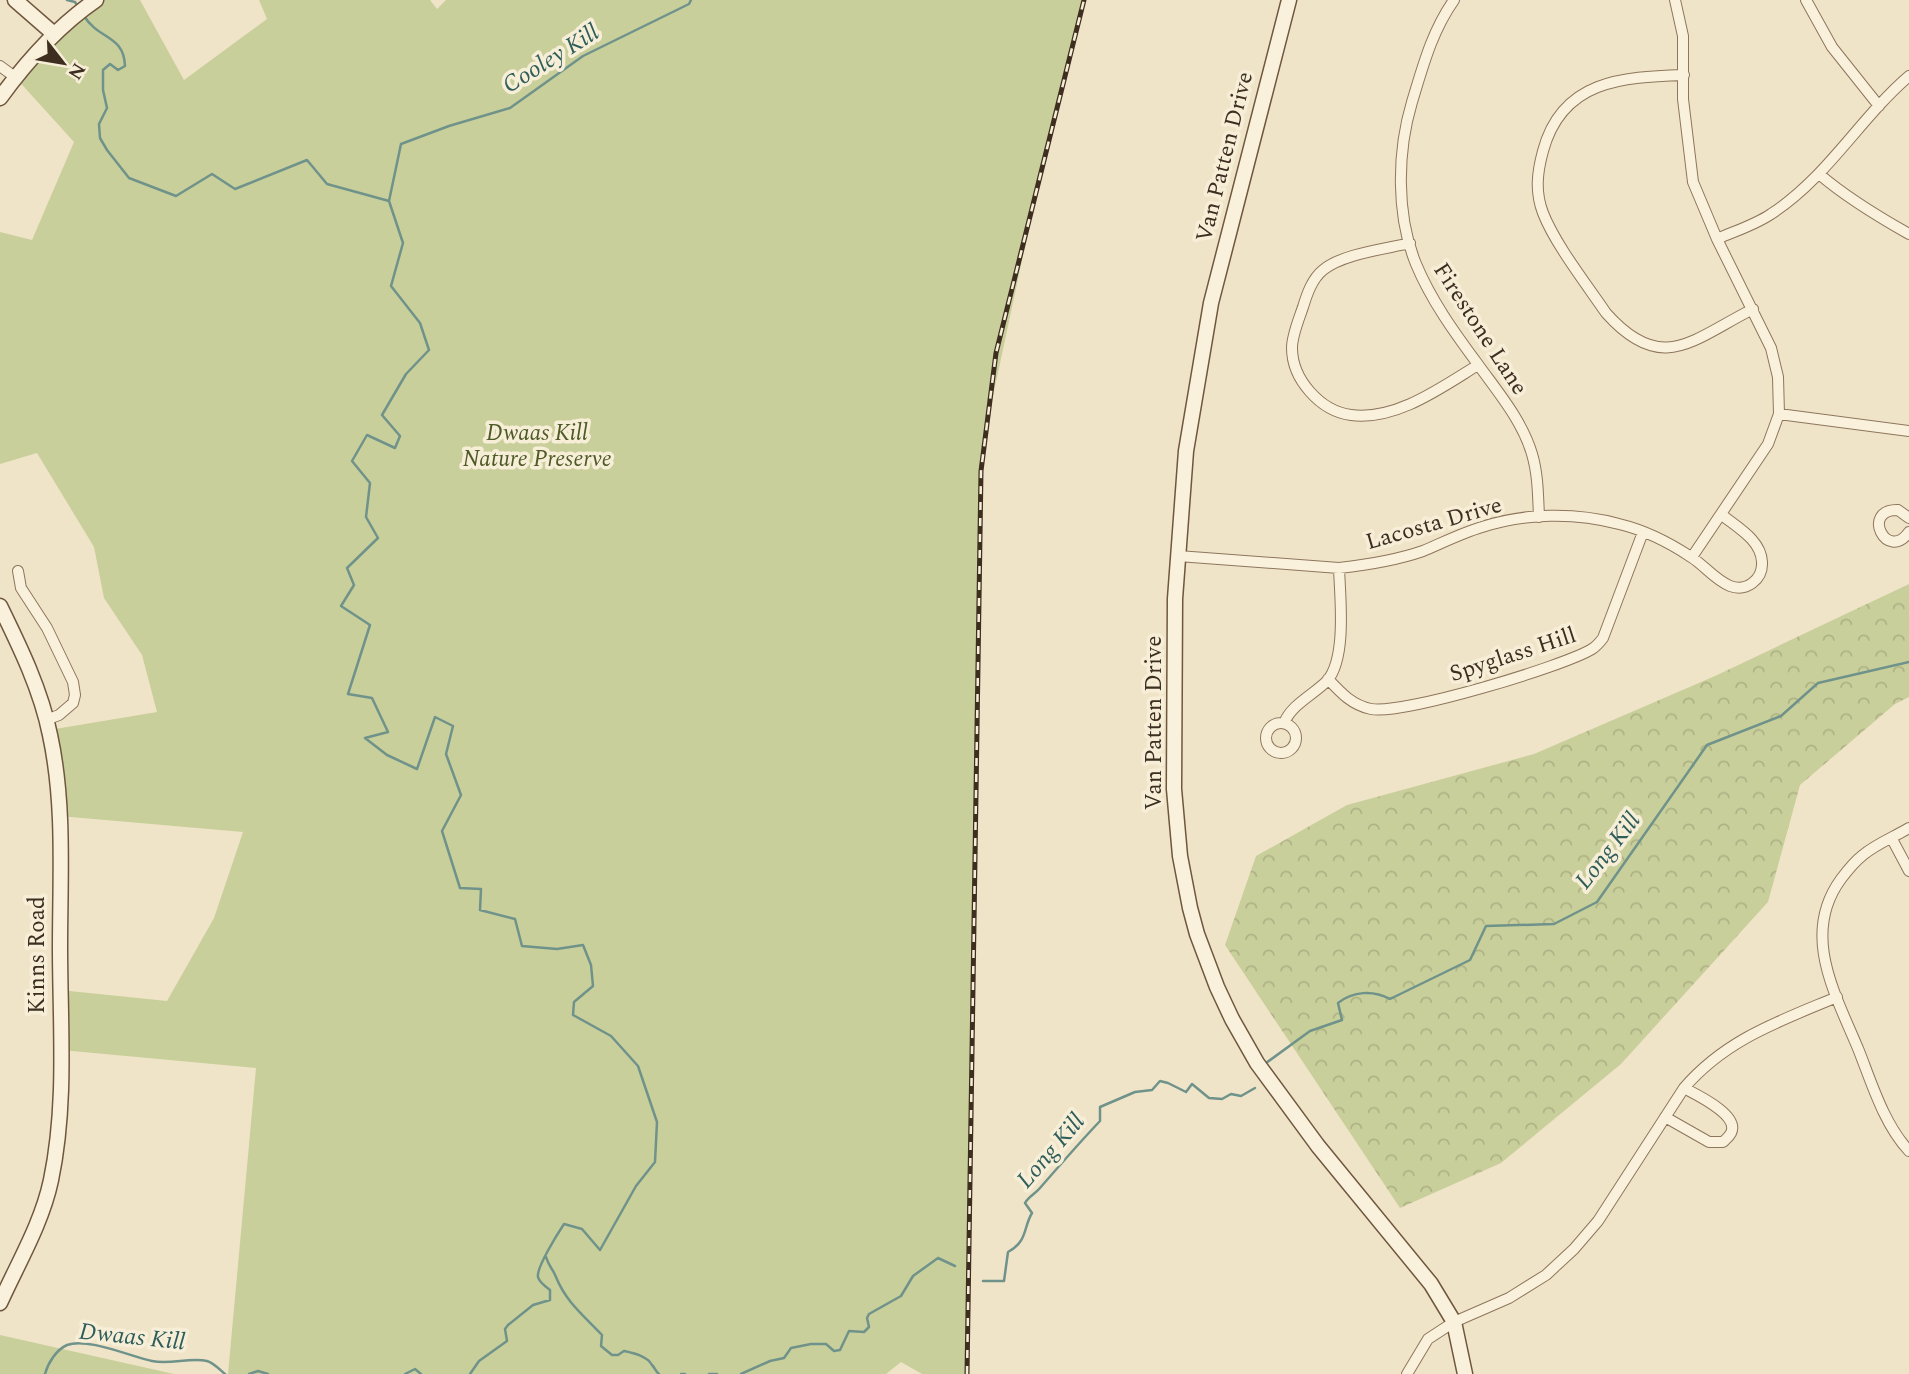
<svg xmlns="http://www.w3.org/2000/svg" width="1909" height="1374" viewBox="0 0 1909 1374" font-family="Spectral,serif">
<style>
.forest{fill:url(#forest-crowns)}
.green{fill:#c9cf9b}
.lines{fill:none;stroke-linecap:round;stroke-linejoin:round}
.stream{stroke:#6f938a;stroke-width:2.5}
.street-casing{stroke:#8d765c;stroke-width:12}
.secondary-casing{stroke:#6f573f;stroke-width:17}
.street{stroke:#faf1dc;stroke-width:10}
.secondary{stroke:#faf1dc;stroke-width:14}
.rail-casing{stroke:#3d2e20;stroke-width:5}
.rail{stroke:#f7eed8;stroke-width:2.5;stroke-dasharray:8;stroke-linecap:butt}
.labels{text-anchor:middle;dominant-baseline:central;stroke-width:7;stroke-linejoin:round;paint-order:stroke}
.street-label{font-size:23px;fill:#3d2e20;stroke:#f7eed8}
.park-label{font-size:23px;font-style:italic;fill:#4d5a26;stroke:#f7eed8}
.water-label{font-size:24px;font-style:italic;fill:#2f5d5a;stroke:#f7eed8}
</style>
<defs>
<pattern id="forest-crowns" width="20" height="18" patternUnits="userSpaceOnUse" patternTransform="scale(1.75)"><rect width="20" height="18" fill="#c9cf9b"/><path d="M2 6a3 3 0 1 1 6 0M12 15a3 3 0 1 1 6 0" fill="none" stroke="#aeb285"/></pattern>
</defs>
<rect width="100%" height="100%" fill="#f0e4c8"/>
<path class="forest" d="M1909 584V697L1895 704 1800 785 1768 902 1621 1064 1501 1163 1400 1208 1225 945 1256 856 1347 805 1534 754 1715 676Z"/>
<path class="green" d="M98 0H140L184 80 267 19 259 0H430L437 9 446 0H1083L1052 120 983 443 977 627 967 1374H922L901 1362 886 1374H228L256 1068 61 1050 60 990 167 1001 214 918 243 832 59 816 49 730 157 712 142 655 104 598 94 547 37 453 0 464V232L32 240 74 142 15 77Z
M0 1335 174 1374H0Z"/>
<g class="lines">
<path class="stream" d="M67 0 75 2 78 7
M84 16C99 40 124 35 125 66L118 70 110 64 103 70V90L107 108 99 124 100 138 107 150 129 178 176 196 212 174 235 189 307 160 327 184 389 201
M1266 1063 1310 1031 1342 1020 1338 1003C1353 991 1373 990 1390 999L1470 960 1486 926 1554 924 1597 902 1707 745 1781 716 1818 683 1909 662
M546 1257C549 1267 553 1269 556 1277 566 1302 584 1316 602 1335L601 1346 612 1355H618L624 1351C633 1353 647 1356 652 1365 655 1368 656 1372 659 1374
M983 1281H1004L1008 1252C1028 1241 1023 1228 1032 1213L1025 1203C1028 1197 1035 1194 1040 1188 1060 1165 1079 1143 1100 1121V1107L1135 1092 1152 1090 1160 1081 1168 1083 1186 1092 1192 1084 1209 1098 1222 1099 1231 1094 1241 1096 1255 1088
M45 1374C48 1363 56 1350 67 1345 87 1337 132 1357 152 1361 170 1365 190 1357 207 1361 214 1363 220 1370 225 1374
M249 1374 258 1371 268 1374
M405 1374 415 1369 421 1374
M470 1374 479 1361 507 1341 505 1329 508 1325 533 1305 550 1300V1290C546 1287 539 1282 538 1277 536 1268 558 1233 564 1224L582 1229 600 1250 636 1186 655 1162 657 1122 638 1066 611 1036 573 1015 574 1002 593 986 591 965 583 945 557 949 522 946 515 919 480 910 481 889 460 888 442 831 461 795 446 754 453 726 435 717 417 769 387 755 365 738 388 732 372 698 348 694 370 625 341 606 354 585 347 568 378 538 366 517 370 483 352 461 367 435 395 448 400 436 382 415 406 374 429 350 420 323 391 286 403 243 389 201 401 144 449 126 510 108 583 56 689 4 691 0
M681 1374H685
M709 1374H717
M741 1374 770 1361 784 1358 791 1348 811 1344H826L834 1351 840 1350 849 1331 864 1332 869 1327 867 1318 869 1314 901 1296 913 1276 938 1258 955 1266"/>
<g class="street-casing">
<path id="street" d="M1454 0C1432 31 1423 66 1412 102 1397 152 1396 215 1416 264 1431 300 1454 332 1477 363 1497 391 1522 420 1532 454 1538 474 1538 495 1539 517
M1675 0 1683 36V99L1693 182 1717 239 1771 348 1778 377 1779 414 1768 444 1692 557
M1806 0 1832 47 1879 106
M0 66 15 77
M1684 75C1622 77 1562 80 1543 151 1537 173 1535 192 1543 213 1555 244 1587 285 1606 313 1662 376 1693 339 1753 309
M1819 174C1847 198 1877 216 1909 234
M1717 239C1735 231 1755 225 1771 214 1827 178 1860 118 1909 76
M1410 243C1385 249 1342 254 1323 270 1312 279 1307 294 1303 307 1299 319 1292 335 1292 348 1292 379 1320 411 1351 415 1396 421 1442 387 1478 365
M1779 414 1909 431
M1909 518 1898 510C1860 509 1887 563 1909 532
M1178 556 1339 568C1366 565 1397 560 1423 551 1442 543 1462 533 1482 527 1525 513 1575 512 1619 524 1644 530 1670 543 1691 557 1704 565 1715 580 1730 586 1746 592 1763 580 1762 562 1761 540 1738 528 1722 515
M18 571 21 588 47 628 73 682 75 695 73 703 59 715 46 720
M1328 679C1341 693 1352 705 1371 709 1402 715 1562 667 1592 649 1597 646 1600 642 1603 638L1643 532
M1266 738a15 15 0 1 1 30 0a15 15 0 1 1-30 0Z
M1284 723C1292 704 1313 695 1327 681 1347 658 1340 597 1339 568
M1909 828C1894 837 1876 844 1863 855 1854 862 1847 871 1841 879 1800 935 1836 995 1859 1051 1872 1084 1884 1124 1909 1151
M1892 839 1909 871
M1665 1117 1709 1142H1723C1726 1139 1729 1137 1731 1133 1740 1115 1697 1095 1684 1088
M1407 1374 1428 1339 1454 1322 1509 1298 1546 1275 1574 1249 1598 1221 1684 1088C1726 1039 1780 1021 1837 997"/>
</g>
<g class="secondary-casing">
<path id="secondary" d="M15 0 54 34
M1289 0 1211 303 1186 451 1175 599 1174 789 1180 856 1190 908 1197 934 1217 987 1232 1019 1257 1063 1318 1146 1431 1284 1454 1322 1465 1374
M0 98C27 61 58 26 96 0
M0 606C20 647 41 690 50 735 65 804 60 877 60 947 60 1024 67 1104 51 1180 42 1223 18 1263 0 1303"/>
</g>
<use href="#street" class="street"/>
<use href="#secondary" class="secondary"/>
<g class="rail-casing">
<path id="rail" d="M967 1374 981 471 996 353 1084 0"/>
</g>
<use href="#rail" class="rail"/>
</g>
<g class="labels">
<g class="street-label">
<text transform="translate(1225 157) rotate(-76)">Van Patten Drive</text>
<text transform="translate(1480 329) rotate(57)">Firestone Lane</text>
<text transform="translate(1434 524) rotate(-16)">Lacosta Drive</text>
<text transform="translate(1513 655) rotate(-18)">Spyglass Hill</text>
<text transform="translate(1154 723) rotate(-90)">Van Patten Drive</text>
<text transform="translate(37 955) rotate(-90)">Kinns Road</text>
</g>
<g class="park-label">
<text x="537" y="433">Dwaas Kill<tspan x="537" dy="26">Nature Preserve</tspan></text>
</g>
<g class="water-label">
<text transform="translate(551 59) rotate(-32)">Cooley Kill</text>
<text transform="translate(1608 851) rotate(-52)">Long Kill</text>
<text transform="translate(1051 1151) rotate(-49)">Long Kill</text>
<text transform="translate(132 1337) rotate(6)">Dwaas Kill</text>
</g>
</g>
<g transform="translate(63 63) rotate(121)" stroke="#f7eed8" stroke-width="5" paint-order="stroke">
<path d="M0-5L12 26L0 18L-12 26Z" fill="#3d2e20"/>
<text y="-10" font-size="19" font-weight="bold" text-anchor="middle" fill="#3d2e20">N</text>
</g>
</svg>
